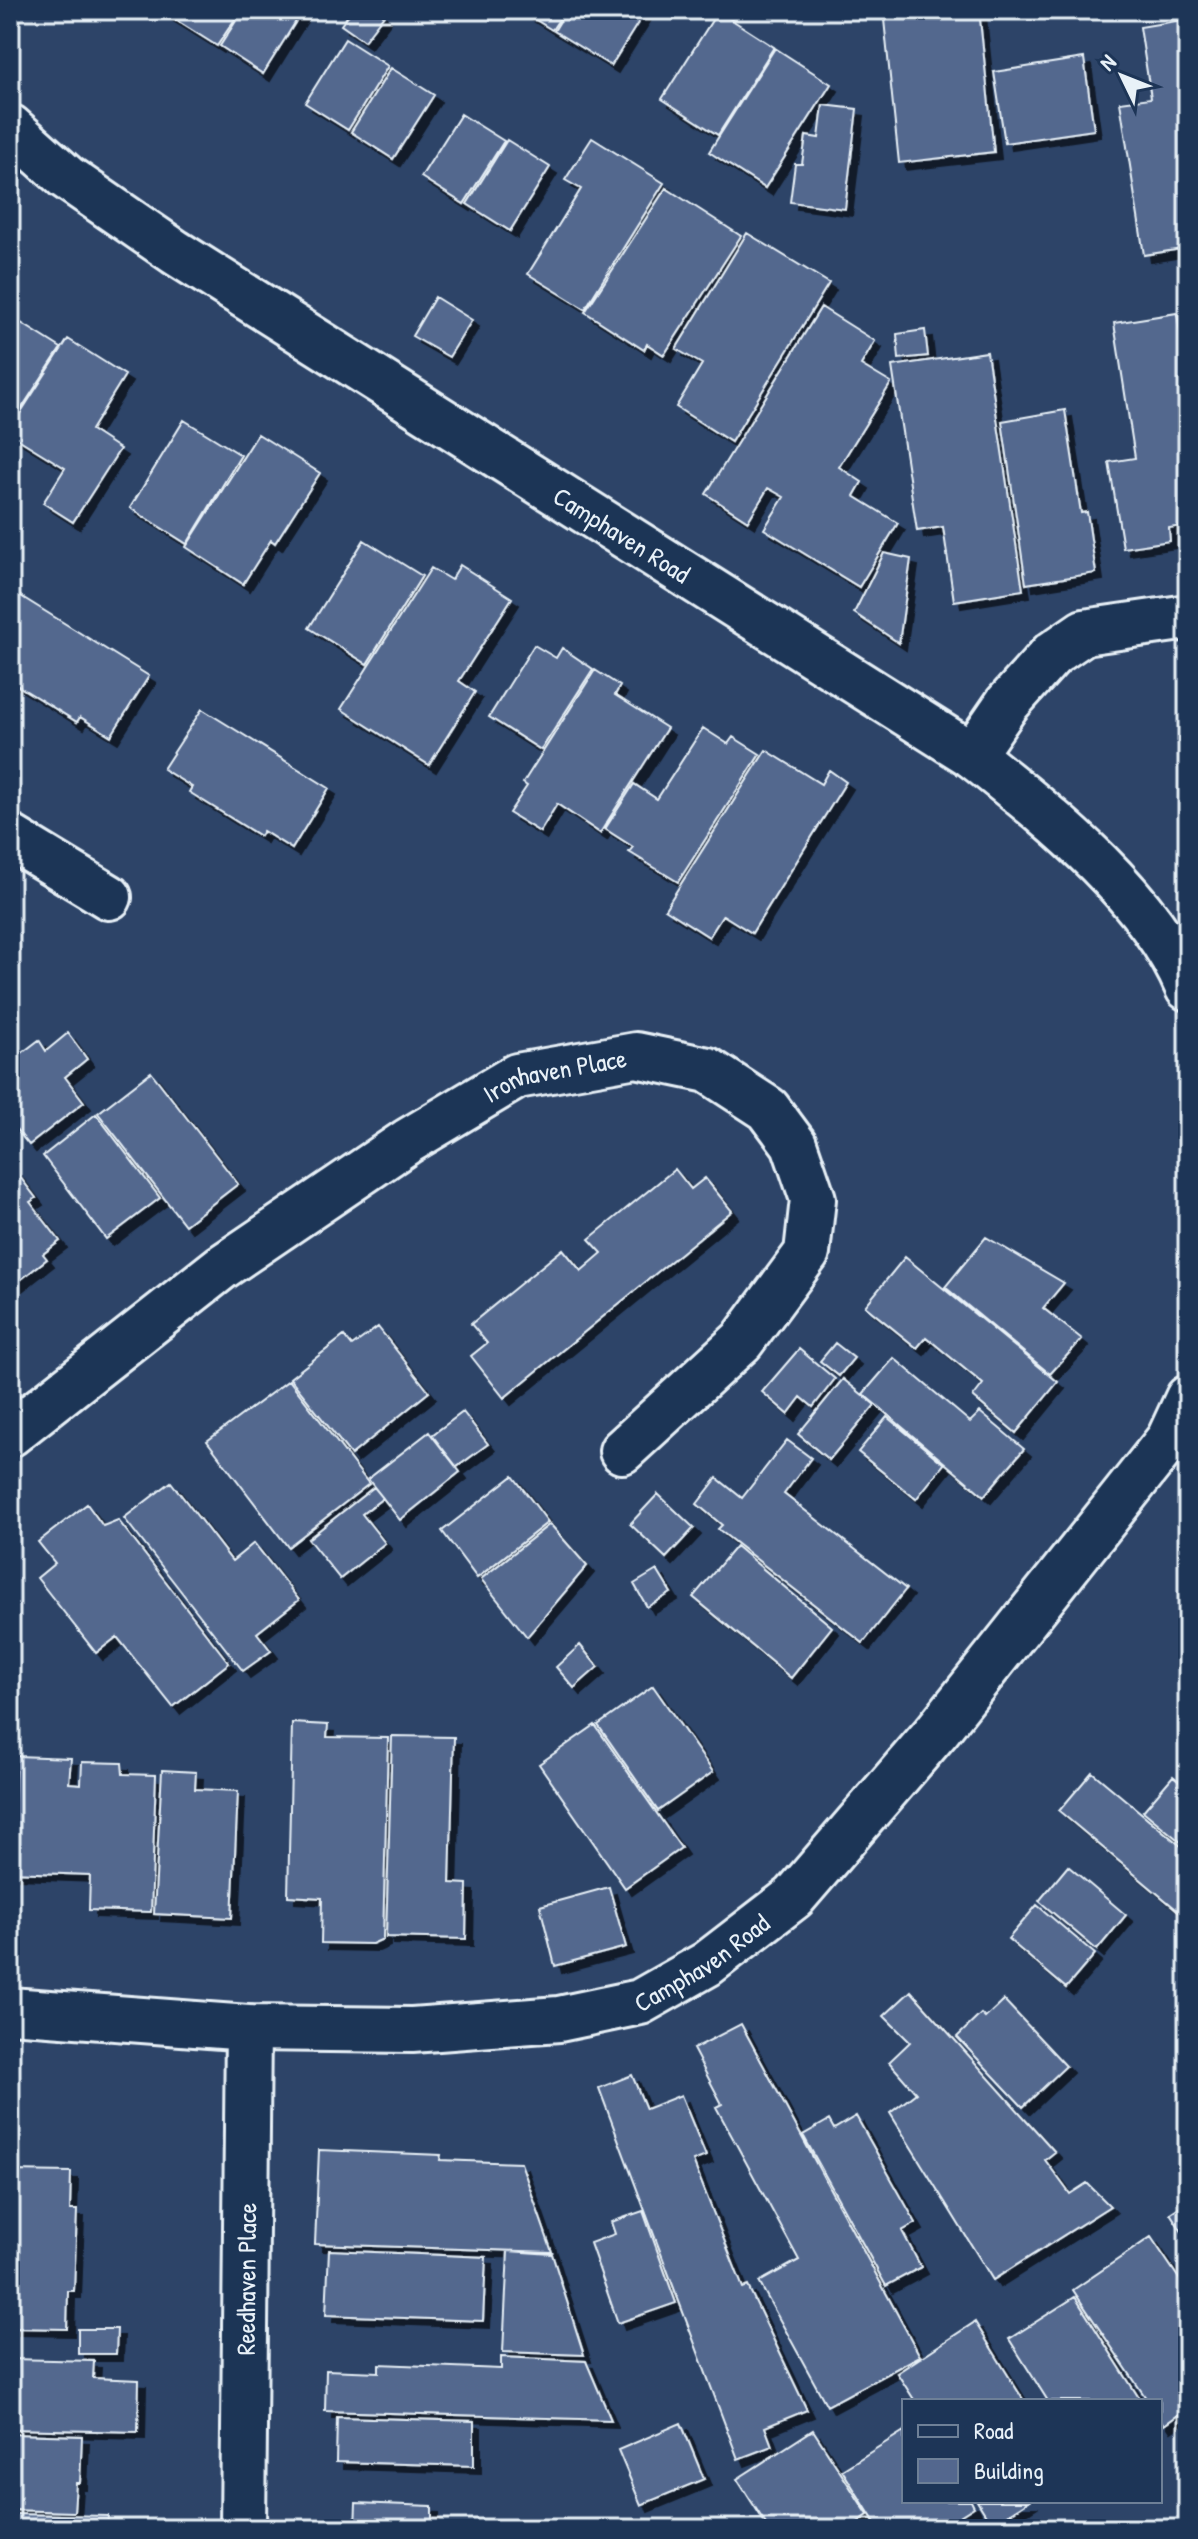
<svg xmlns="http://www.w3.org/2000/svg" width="1198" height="2539" viewBox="0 0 1198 2539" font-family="'Patrick Hand',sans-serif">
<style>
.building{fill:#53678e;stroke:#e8f1f8;stroke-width:2;filter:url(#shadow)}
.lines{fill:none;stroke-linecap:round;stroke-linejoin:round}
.minor-casing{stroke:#e8f1f8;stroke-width:50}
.minor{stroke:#1d3557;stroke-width:44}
.labels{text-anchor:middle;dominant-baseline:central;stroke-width:7;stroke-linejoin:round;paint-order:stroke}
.street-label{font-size:26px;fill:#e8f1f8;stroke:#1d3557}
</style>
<defs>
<filter id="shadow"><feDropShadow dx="7" dy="7" stdDeviation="0" flood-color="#0009"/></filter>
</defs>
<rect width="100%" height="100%" fill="#2d4468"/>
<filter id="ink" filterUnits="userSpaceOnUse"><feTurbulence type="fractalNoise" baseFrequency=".0125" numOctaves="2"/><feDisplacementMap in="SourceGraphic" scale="16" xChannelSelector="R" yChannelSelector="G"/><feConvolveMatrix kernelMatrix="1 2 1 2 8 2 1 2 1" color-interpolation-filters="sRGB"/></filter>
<g filter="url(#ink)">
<path class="building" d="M160 10H241L217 46Z
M243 10H303L263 74 220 46Z
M352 10H378L384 15 364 41 341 25Z
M520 10H565L552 30Z
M567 10H646L611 66 554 31Z
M883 10H979L994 152 899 163Z
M718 11 774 47 718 135 662 99Z
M1188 19V248L1144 255 1120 102 1151 98 1140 27Z
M345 39 388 66 348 130 305 103Z
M775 48 831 84 765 188 709 152Z
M1084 58 1094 130 1005 143 994 72Z
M391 68 434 95 393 159 351 132Z
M823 105 857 109 845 209 790 202 795 164H802L806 136 819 138Z
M461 114 504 141 464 204 421 177Z
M592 138 664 183 585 309 528 274 581 189 565 180Z
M507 140 550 167 510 231 467 204Z
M666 188 741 236 664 355 647 344 644 350 585 312Z
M747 233 829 283 731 442 676 407 702 364 676 349Z
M435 297 472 320 449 357 412 336Z
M821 307 875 341 861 365 891 383 839 467 862 482 854 496 898 523 859 587 764 529 784 497 768 488 748 521 706 494Z
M1177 313 1188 385V525L1169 528 1170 541 1123 548 1109 462 1135 458 1114 323Z
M10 316 61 348 10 426Z
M925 330 928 356 899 359 897 334Z
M68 339 125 375 91 430 120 449 73 522 43 503 65 468 10 434V429Z
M987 352 1023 590 954 601 943 527 917 531 892 366Z
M1065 410 1081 513 1087 512 1096 573 1026 584 1002 421Z
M184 420 241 455 187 544 130 508Z
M258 434 320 473 275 543 271 540 243 584 186 547Z
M364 540 422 576 367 664 309 628Z
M884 553 911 559 899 643 854 613Z
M460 565 512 598 459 681 475 692 429 765 341 709 431 568 451 580Z
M19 595 149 676 111 736 80 717 77 722 10 681V610Z
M534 645 556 658 562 648 593 669 541 750 489 717Z
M595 670 620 686 615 695 667 728 600 833 557 804 540 832 509 813 527 786 523 783Z
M202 709 329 788 292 849 263 831 260 836 189 792 192 787 163 769Z
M703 728 728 744 733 737 760 754 678 882 629 852 633 847 605 829 634 784 657 799Z
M766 750 821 784 829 770 846 782 752 933 723 915 709 937 665 909Z
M68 1033 87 1059 65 1077 84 1102 29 1145 11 1123 10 1124V1062L39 1040 46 1051Z
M151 1072 238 1184 185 1225 98 1113Z
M96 1114 160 1198 106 1239 43 1156Z
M10 1164 36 1198 30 1202 60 1241 43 1254 47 1259 14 1285 10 1281Z
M675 1169 691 1189 705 1178 732 1211 504 1398 471 1356 487 1343 471 1324 563 1249 581 1271 602 1253 589 1239Z
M986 1237 1064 1283 1043 1308 1082 1339 1050 1374 945 1287Z
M905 1257 1058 1382 1016 1433 973 1397 983 1384 926 1337 917 1348 865 1306Z
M378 1327 429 1392 351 1455 290 1378 344 1336 352 1346Z
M835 1343 854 1358 839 1376 820 1361Z
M799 1349 835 1379 813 1407 801 1397 788 1414 762 1392Z
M894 1358 970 1422 980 1412 1024 1449 984 1496 863 1394Z
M843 1379 875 1405 829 1460 798 1434Z
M289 1380 369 1484 288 1547 207 1441Z
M463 1412 488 1444 457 1467 432 1435Z
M887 1417 944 1464 916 1499 858 1452Z
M429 1432 460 1472 400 1520 368 1479Z
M787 1440 811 1458 784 1494 906 1589 863 1643 718 1529 722 1525 697 1504 717 1478 742 1498Z
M513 1476 548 1522 477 1578 442 1531Z
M171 1482 232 1561 254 1543 299 1600 257 1633 271 1651 243 1671 124 1518Z
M374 1487 383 1498 362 1514 385 1543 340 1579 308 1539Z
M658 1494 694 1528 666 1558 630 1524Z
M87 1504 103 1526 118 1520 229 1663 173 1707 117 1637 96 1653 37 1578 55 1563 38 1542Z
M550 1524 587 1566 527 1637 481 1579Z
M736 1546 832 1627 791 1678 693 1597Z
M657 1570 671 1593 647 1607 634 1584Z
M580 1645 598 1667 574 1688 556 1667Z
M653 1686 713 1772 658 1811 598 1725Z
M292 1723 328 1725 327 1737 388 1738 383 1939 372 1944 321 1943 322 1898 288 1896Z
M595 1725 681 1848 625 1888 539 1764Z
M392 1736 454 1737 450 1883 467 1884 466 1939 386 1937Z
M16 1756 71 1758 69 1783 81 1784 82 1762 122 1763 123 1774 156 1775 151 1912 89 1910 90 1875 11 1872Z
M162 1770 196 1772 195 1789 238 1791 232 1918 154 1914Z
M1092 1772 1188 1852V1919L1059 1811Z
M1173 1776 1188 1788V1848L1143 1811Z
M1068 1866 1126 1915 1097 1950 1039 1901Z
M609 1887 626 1947 555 1966 540 1906Z
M1037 1905 1095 1954 1066 1988 1008 1939Z
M911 1991 1055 2152 1045 2160 1070 2194 1087 2183 1110 2206 993 2280 890 2113 916 2093 889 2062 910 2042 884 2016Z
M1004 2000 1066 2066 1023 2107 957 2037 981 2014 985 2018Z
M741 2024 920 2356 827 2406 759 2282 799 2260 716 2107 722 2104 693 2049Z
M632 2075 646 2109 681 2095 706 2156 693 2161 743 2288 748 2286 807 2410 765 2427 772 2446 738 2459 599 2088Z
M856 2116 916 2223 902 2231 921 2267 886 2286 803 2135 829 2120 834 2129Z
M319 2150 441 2155 440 2160 521 2163 552 2252 315 2244Z
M10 2171 71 2172 70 2210H77L74 2291H68L67 2329 10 2328Z
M1188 2201V2241L1170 2213Z
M643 2211 676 2303 618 2323 590 2243 615 2234 611 2222Z
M1151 2237 1188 2292V2408L1164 2425 1160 2419V2401H1148L1073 2290Z
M329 2250 486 2257 483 2321 326 2315Z
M508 2251 552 2254 584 2355 503 2352Z
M1075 2297 1141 2401H1048L1009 2339Z
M975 2322 1024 2401H915L897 2373Z
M78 2329H117L116 2354H78Z
M501 2357 586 2361 611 2420 325 2411 326 2370 379 2372V2364L501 2369Z
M10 2359 94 2361 93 2378 139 2380 138 2432 10 2429Z
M337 2417 474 2421V2466L336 2462Z
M681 2423 704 2479 641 2505 618 2450Z
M813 2430 868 2515 852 2526 854 2529H769L737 2479Z
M904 2431V2501H971L974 2507 939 2529H879L842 2470Z
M10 2434 82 2436 80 2483H76L74 2512 10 2510Z
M977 2501H1029L992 2525Z
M356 2503 432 2506V2529H355Z
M10 2514 108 2516 107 2529H10Z"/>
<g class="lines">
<g class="minor-casing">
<g id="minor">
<path id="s1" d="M10 127 66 177 175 252 972 755C1051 818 1148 893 1188 988"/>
<path d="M972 755 1007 704 1052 654 1084 632 1188 617"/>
<path d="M10 837 109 897"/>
<path id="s2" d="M10 1434 222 1267 408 1141 517 1076 636 1055 708 1070 768 1109 794 1144 813 1199 807 1253 742 1341 622 1451"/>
<path id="s3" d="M10 2010 248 2028 412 2030 559 2019 640 2002 707 1964 794 1897 937 1731 1169 1439 1188 1398"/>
<path id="s4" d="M243 2529 248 2028"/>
</g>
</g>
<use href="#minor" class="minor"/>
</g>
</g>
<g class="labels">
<g class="street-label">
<text stroke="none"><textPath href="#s1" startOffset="736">Camphaven Road</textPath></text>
<text stroke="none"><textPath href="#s2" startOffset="658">Ironhaven Place</textPath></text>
<text stroke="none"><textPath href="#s3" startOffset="706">Camphaven Road</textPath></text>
<text stroke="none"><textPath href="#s4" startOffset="250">Reedhaven Place</textPath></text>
</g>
</g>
<rect width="1198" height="2539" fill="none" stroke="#1d3557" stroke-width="40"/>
<rect x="20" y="20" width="1158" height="2499" fill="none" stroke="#e8f1f8" stroke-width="3" filter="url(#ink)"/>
<rect x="902" y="2399" width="260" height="104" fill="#1d3557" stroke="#6e8097" stroke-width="2"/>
<rect x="918" y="2425" width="40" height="12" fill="#1d3557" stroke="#6e8097" stroke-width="2"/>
<text x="974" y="2439" font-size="24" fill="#e8f1f8">Road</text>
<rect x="918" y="2459" width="40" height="24" fill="#53678e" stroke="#6e8097" stroke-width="2"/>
<text x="974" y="2479" font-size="24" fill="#e8f1f8">Building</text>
<g transform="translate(1122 76) rotate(313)" stroke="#1d3557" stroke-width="6" paint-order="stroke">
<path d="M0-6L14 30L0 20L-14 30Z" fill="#e8f1f8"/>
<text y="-12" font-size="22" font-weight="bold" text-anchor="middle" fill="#e8f1f8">N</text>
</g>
</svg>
